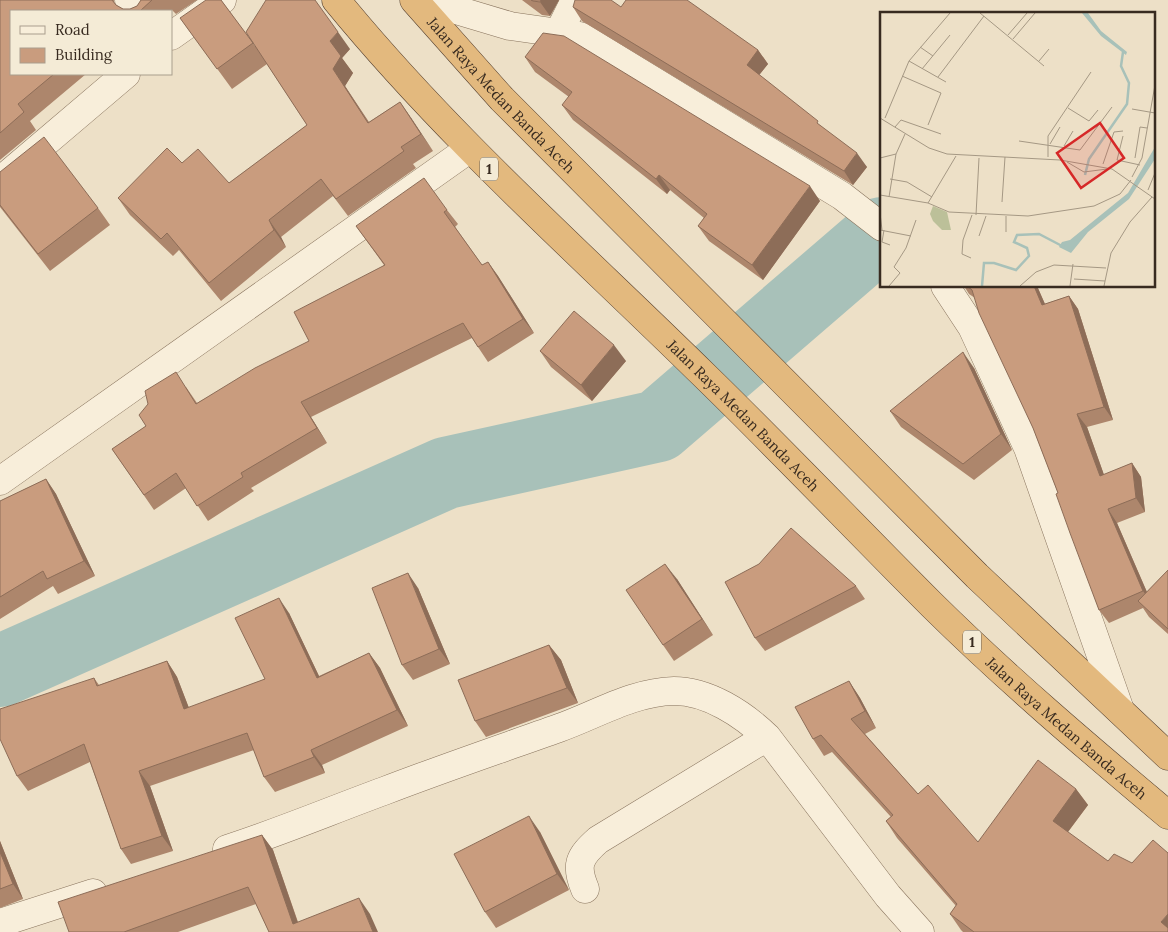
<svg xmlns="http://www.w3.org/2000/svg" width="1168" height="932" viewBox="0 0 1168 932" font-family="Lora,serif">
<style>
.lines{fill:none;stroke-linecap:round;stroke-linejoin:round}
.river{stroke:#a8c1b9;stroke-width:72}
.minor-casing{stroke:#88735d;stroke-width:29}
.trunk-casing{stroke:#564131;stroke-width:29}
.minor{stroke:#f8eeda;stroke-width:28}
.trunk{stroke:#e3b97e;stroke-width:28}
.wall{fill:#ad866c}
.shaded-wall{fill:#8d6d58}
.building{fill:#c99c7e;stroke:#8d6d58}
.labels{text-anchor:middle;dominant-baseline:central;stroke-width:4;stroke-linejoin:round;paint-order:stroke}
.shield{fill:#f4ebd6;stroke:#706557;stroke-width:1}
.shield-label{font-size:14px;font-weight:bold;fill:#382b20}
.street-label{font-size:15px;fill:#382b20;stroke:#f4ebd6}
.inset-river{fill:none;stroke:#a8c1b9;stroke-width:2.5}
.inset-road{fill:none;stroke:#a59884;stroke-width:1}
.view{fill:#d62828;fill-opacity:0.15;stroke:#d62828;stroke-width:2.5}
.inset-edge{fill:none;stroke:#382b20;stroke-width:2.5}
</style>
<rect width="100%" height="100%" fill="#ede0c7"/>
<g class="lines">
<path class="river" d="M0 671 446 473 658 426 882 233"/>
<g class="minor-casing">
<path id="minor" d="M129 0 139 11
M423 0 510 26 580 36 842 196 882 227
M559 32 575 0
M171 36 222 0
M0 181 126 74
M945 286 972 327 1028 448 1120 710
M0 481 469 149
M227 849C280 832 332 810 384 791 441 769 500 749 559 728 596 715 632 692 674 691 708 691 743 714 767 737L888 896 920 932
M585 889C575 865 579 857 598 840L767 737
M0 923 93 893"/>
</g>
<g class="trunk-casing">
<g id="trunk">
<path id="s1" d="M336 0C448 137 580 253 705 376 782 451 856 529 932 605 1007 679 1087 747 1168 815"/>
<path id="s2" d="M414 0 502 99 822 420 977 576 1168 756"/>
</g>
</g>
<use href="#minor" class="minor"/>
<use href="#trunk" class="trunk"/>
</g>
<path class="wall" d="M0 0H114V2L116 5 123 9H130L137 6 141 0H197L176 14 172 10 171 11H11V74H86L30 121 36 130 0 160Z
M221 0 255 46 350 49 342 58 353 73 345 86 369 122 400 102 433 151 413 164 416 168 348 216 333 196 281 237 286 247 221 301 179 250 173 256 130 215 118 198 182 163 229 183 307 125 267 64 232 89 180 18Z
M522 0H559L550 16 542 15Z
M573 7H621L758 50 768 64 759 75 823 128 867 167 853 185 582 21Z
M525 57 820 201 763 280 709 241 698 226 704 218 670 190 667 194 573 120 562 105 569 97 535 72Z
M0 172 98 208 110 225 50 271 0 207Z
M447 210 458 224 455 227 482 265 488 262 498 276 534 333 488 362 472 338 311 417 327 443 251 488 254 491 208 521 186 488 154 510 112 449 146 426 186 387 197 403 309 341 384 265 356 226Z
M964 286H1037L1045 304 1069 296 1078 309 1113 420 1087 427 1104 475 1132 463 1141 477 1145 512 1117 523 1147 592 1168 570V634L1149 617 1143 608 1109 623 1099 610 1058 493 1033 428 975 298 969 294Z
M540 351 626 361 592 401 551 367Z
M974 368 1012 450 974 480 901 427 890 411Z
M46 479 56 494 95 576 58 594 53 586 0 619V501Z
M759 564 856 586 865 599 765 651 755 638Z
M677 579 713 635 674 661 663 645Z
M418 588 450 664 413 680 402 665Z
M289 613 319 676 369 653 380 668 408 726 322 765 325 773 275 792 264 777 254 750 150 786 173 851 131 864 121 849 90 762 28 791 17 776 94 678 99 685 167 661 177 677 189 708 265 679Z
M549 645 561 660 578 703 486 737 475 721Z
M849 681 860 698 876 728 865 734 918 794 978 842 1076 789 1088 805 1068 832 1168 932H963L961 930 950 914 956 906 897 838 886 821 891 817 832 752 824 756 813 739Z
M540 832 569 890 496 928 485 912Z
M262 835 273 850 298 922 370 914 269 932 256 904 178 932H69Z
M0 841 23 899 0 908Z"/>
<path class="shaded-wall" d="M541 0H559L550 16 540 2Z
M338 32 350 49 342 58 353 73 345 86 380 140 333 69 330 41Z
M758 50 768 64 756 79 747 65Z
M400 102 412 119 433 151 421 134Z
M857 153 867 167 853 185 844 171Z
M659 175 670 190 667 194 656 179Z
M810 186 820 201 763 280 752 265Z
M269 220 281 237 286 247 274 230Z
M488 262 498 276 534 333 523 319Z
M1034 286H1037L1051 318 1042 305Z
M1069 296 1078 309 1113 420 1104 407Z
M614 345 626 361 592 401 581 385Z
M963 352 974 368 1012 450 1001 434Z
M301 402 311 417 327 443 317 428Z
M1077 414 1087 427 1109 489 1100 476Z
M1132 463 1141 477 1145 512 1136 498Z
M46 479 56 494 95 576 84 561Z
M1108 509 1117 523 1152 604 1143 591Z
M665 564 677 579 713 635 702 619Z
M408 573 418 588 450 664 439 649Z
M279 598 289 613 327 693 317 678Z
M549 645 561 660 578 703 567 688Z
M369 653 380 668 408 726 397 710Z
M167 661 177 677 195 724 184 709Z
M849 681 860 698 876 728 865 711Z
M311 750 322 765 325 773 314 757Z
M139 771 150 786 173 851 162 836Z
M1076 789 1088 805 1064 837 1053 821Z
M529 816 540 832 569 890 557 874Z
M262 835 273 850 301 932 293 924Z
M0 841 23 899 13 884 0 852Z
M359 898 370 914 378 932H373Z
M1168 914V932L1161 922Z"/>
<path class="building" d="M0 0H112L116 5 123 9H130L137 6 141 0H152L140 11H11V74H54L18 104 24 112 0 133Z
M206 0H221L253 43 217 69 180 18Z
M266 0H315L338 32 330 41 341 56 333 69 368 123 400 102 421 134 401 147 404 151 336 199 321 179 269 220 274 230 209 283 167 233 161 239 118 198 167 148 182 163 198 149 229 183 307 125 246 32Z
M531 0H541L540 2 533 1Z
M575 0H611L621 7 626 0H687L758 50 747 65 818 121 817 123 857 153 844 171 573 7Z
M543 33 564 36 810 186 752 265 698 226 707 214 659 175 656 179 562 105 572 92 525 57Z
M44 137 98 208 38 254 0 205V172Z
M424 178 447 210 444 212 482 265 488 262 523 319 478 347 463 323 301 402 317 428 241 473 243 477 197 506 176 473 144 495 112 449 146 426 139 415 148 404 145 391 176 372 196 404 255 368 309 341 294 312 385 265 356 226Z
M967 286H1034L1042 305 1069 296 1104 407 1077 414 1100 476 1132 463 1136 498 1108 509 1143 591 1099 610 1070 533 1056 494 1058 493 1033 428 979 313 972 290Z
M574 311 614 345 581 385 540 351Z
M963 352 1001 434 963 464 890 411Z
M46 479 84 561 47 579 43 571 0 597V501Z
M791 528 856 586 755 638 725 582 759 564Z
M665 564 702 619 663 645 626 590Z
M1168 570V629L1138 601Z
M408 573 439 649 402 665 372 588Z
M279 598 317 678 369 653 397 710 311 750 314 757 264 777 247 733 139 771 162 836 121 849 84 744 17 776 0 739V709L94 678 97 686 167 661 184 709 265 679 235 618Z
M549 645 567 688 475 721 458 680Z
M849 681 865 711 851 719 918 794 928 785 978 842 1038 760 1076 789 1053 821 1108 861 1114 854 1132 863 1153 840 1168 853V914L1161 922 1168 928V932H974L950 914 957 904 886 821 893 815 821 735 813 739 795 707Z
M529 816 557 874 485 912 454 854Z
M262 835 293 924 359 898 373 932H269L248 887 124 932H69L58 902Z
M0 852 13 884 0 889Z"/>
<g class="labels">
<g class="shield">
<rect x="480" y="157.5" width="18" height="23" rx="4"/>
<rect x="963" y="630.5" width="18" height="23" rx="4"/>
</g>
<g class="shield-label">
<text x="489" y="169">1</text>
<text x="972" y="642">1</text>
</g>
<g class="street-label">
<text stroke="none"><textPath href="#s2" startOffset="129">Jalan Raya Medan Banda Aceh</textPath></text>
<text stroke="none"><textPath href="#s1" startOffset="582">Jalan Raya Medan Banda Aceh</textPath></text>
<text stroke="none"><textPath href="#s1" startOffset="1032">Jalan Raya Medan Banda Aceh</textPath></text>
</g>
</g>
<g transform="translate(880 12)">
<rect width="275" height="275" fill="#ede0c7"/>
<path d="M53 194 67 200 71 218H62L53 209 50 202Z" fill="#bcc099"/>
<path d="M202 1H208L221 19 247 40 246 43 221 24ZM275 135V147L249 187 208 220 191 241 179 235 182 230 190 228 248 181Z" fill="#a8c1b9"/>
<path class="inset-river" d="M205 163 209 147 247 92 249 71 241 54 243 40M102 274 104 251H114L136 258 149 244 147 236 134 230 137 223 159 222 184 235"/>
<path class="inset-road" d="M100 1 164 54M128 23 147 1M133 27 155 1M40 35 53 44M29 49 66 70M159 49 169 37M42 57 70 23M22 64 61 81 48 113M58 65 104 4M188 96 209 109 218 98M252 97 275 101M0 106 49 136 67 142 180 148 232 157 275 187M5 106 29 49 70 1M15 115 21 108 61 122M243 124 237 148 260 153M139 129 200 138 232 95M170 132 180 115M184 134 193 119M168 145V124L211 60M0 146 16 142 25 122M255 146 260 115 267 116M187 150 204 160 227 157M223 152 234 120 243 119M252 165 262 146 275 73M10 167 27 170 52 185M268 178 275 161M0 183 48 191 69 200 148 204 214 194 240 182 251 168M9 185 16 142M122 190 125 145M48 191 76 144M0 201 2 218M96 203 99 146M126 204V220M0 218 31 224M4 218 2 230 10 233M99 224 106 204M91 246 82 242 83 228 92 203M194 267 225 269M9 274 20 261 14 255 26 236 36 208M140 274 156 260 174 253 226 256M190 274 193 252M224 274 231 241 250 210 272 185"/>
<path class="view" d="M220 111 244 146 201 176 177 141Z"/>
<rect width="275" height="275" class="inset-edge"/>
</g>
<rect x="10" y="10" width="162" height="65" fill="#f4ebd6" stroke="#a99e8d"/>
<rect x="20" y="26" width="25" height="8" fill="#f8eeda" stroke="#a99e8d"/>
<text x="55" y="35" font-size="15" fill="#382b20">Road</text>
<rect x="20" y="48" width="25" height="15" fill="#c99c7e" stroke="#a99e8d"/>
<text x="55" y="60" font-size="15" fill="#382b20">Building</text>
</svg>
